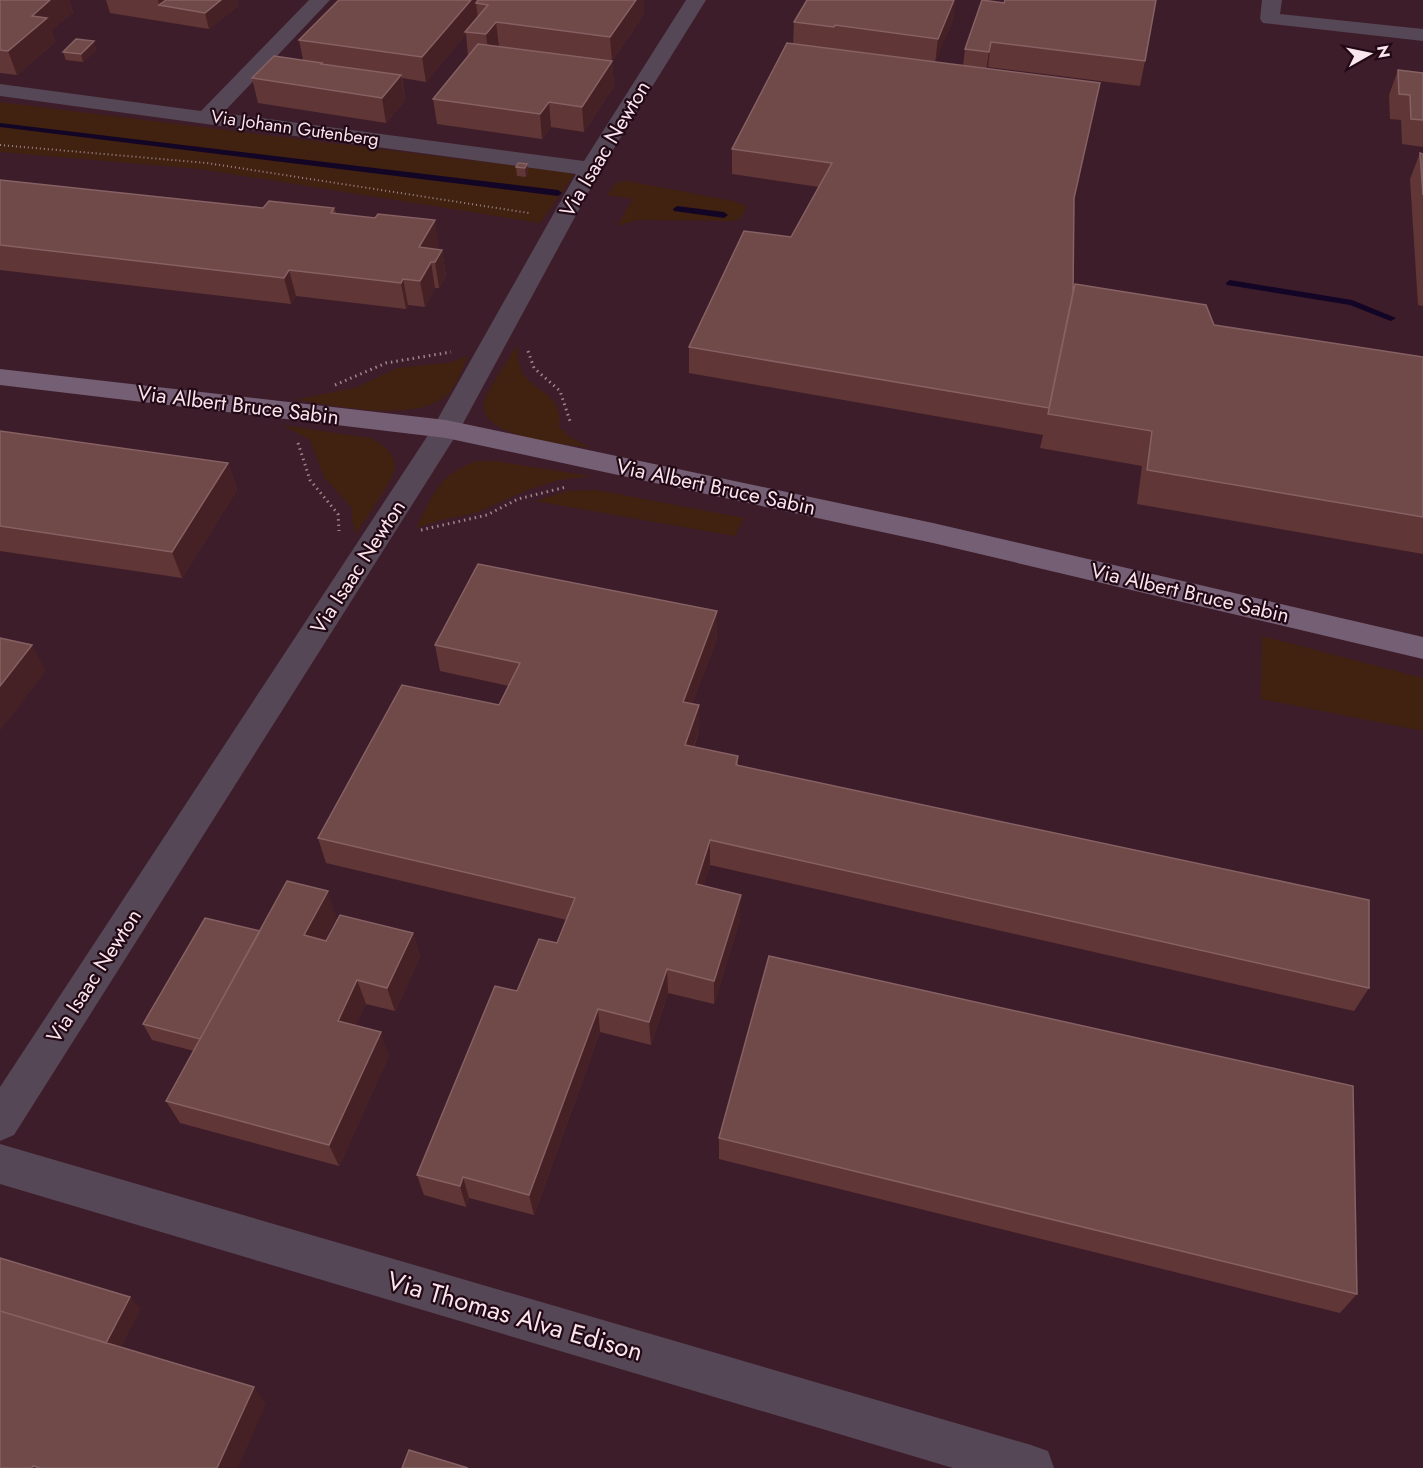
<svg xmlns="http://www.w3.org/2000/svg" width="1423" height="1468" viewBox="0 0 1423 1468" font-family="Jost,sans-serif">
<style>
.built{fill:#3e1d2b}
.green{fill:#412210}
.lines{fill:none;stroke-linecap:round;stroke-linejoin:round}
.stream{fill:#130525;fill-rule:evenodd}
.path-far1{stroke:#9c858e;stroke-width:2;stroke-dasharray:1 3;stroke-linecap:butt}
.path{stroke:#9c858e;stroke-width:3;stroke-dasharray:1.5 4;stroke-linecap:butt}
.street{fill:#554755;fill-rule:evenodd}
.secondary{fill:#755f74;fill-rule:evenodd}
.wall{fill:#603636}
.shaded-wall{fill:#452024}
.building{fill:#704949;stroke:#866163;stroke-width:1.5}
.labels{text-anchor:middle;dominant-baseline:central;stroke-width:4.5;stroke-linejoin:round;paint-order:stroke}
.far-street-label{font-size:18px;fill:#f9e5ec;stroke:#230915}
.street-label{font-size:21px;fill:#f9e5ec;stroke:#230915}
.near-street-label{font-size:26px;fill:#f9e5ec;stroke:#230915}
</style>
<rect width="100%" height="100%" fill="#2e131e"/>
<path class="built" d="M0 0H1423V1468H0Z"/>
<path class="green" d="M0 102 565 172 574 175 540 223 200 169 0 152Z
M628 181 733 201 744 205 746 209 740 219 735 221 637 220 617 226 633 199 607 195 617 182Z
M517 345C518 355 518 366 523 374 539 395 563 394 559 427L571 438 592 448C568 444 479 439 484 403 486 391 510 358 517 345Z
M468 356C463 367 457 384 449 393 417 425 336 405 295 400L357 387 397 368 452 362Z
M282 425 370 438C382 444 396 453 395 469 394 479 363 522 356 534L352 520V508L324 477 310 440Z
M477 461H496L591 476 559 480 530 489 476 513 441 520 416 528C434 493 438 475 477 461Z
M597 490 744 518 735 536 535 501 567 491Z
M1262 636 1423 678V731L1261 699Z"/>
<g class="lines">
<path class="stream" d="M0 123 558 190 562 193 558 196 0 127Z
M677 206 724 212 728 215 724 218 674 211 673 209Z
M1230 280 1352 300 1396 318 1391 321 1388 320 1350 305 1227 285 1226 283Z"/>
<path class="path-far1" d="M0 145 207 163 529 213"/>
<path class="path" d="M528 351 534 368 560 391 571 424
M335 385 386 363 451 352
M298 443 310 480 338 514 339 531
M421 530 487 515 518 499 566 487"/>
<path class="street" d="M309 0H330L223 113 584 161 686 0H706L601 169 460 429 14 1135 0 1141V1087L432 429 576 174 0 96V84L201 111Z
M1262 0H1282L1280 14 1423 29V41L1263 23 1260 19Z
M0 1144 1031 1445 1048 1451 1054 1468H953L0 1184Z"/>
<path class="secondary" d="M0 369 446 420 933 523 1423 637V659L933 543 446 438 0 385Z"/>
</g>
<path class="wall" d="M0 0H69L73 12 51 30 55 42 17 75 0 73Z
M106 0H239L237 1 238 6 209 29 110 13Z
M339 0H644V14L612 61 614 86 584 132 551 127 542 139 437 124 433 99 468 56 466 34 426 82 402 78 405 100 386 123 258 103 252 78 303 60 299 40Z
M982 0 1145 61 1140 86 988 67 987 69 1100 83 1074 200 1073 292 1214 325 1423 357V554L1137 504 1142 466 1040 448 1043 435 689 373V347L791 237 819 187 732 174V149L793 44 794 22 954 17 935 62 963 66 965 49Z
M94 41 96 50 83 62 66 60 63 52Z
M1398 70 1423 73V147L1402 144 1401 120 1390 119 1389 95Z
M1420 153 1423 154V306L1418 305 1410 179Z
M527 164 528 173 526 177 517 176 516 167Z
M0 180 263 208H334L336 213 439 246 437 249 442 250 446 276 439 288H435L425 307 408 305 406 309 296 296 291 304 0 270Z
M0 431 228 463 237 490 182 578 0 551Z
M717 638 692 704 699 705V731L694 747 738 756V765L1369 988 1354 1011 710 865 703 886 740 919 714 1004 668 993 651 1045 600 1032 534 1215 469 1198 466 1207 424 1195 417 1175 517 991 557 943 567 920 326 863 318 838 499 705 509 686 440 671 435 645Z
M336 916 324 940 413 933 420 957 395 1011 366 1004 355 1026 389 1055 339 1166 180 1123 166 1101 194 1051 152 1040 143 1024 260 931Z
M719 1138 1357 1294 1340 1313 719 1159Z"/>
<path class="shaded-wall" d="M50 0H69L73 12 51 30 55 42 17 75 8 51 32 16Z
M158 0H192L159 5Z
M221 0H239L237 1 238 6 209 29 205 13Z
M471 0H494L488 5 476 3 478 20 465 32 466 34 426 82 422 57Z
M636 0H644V14L612 61 610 37Z
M954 0H956L954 17 935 64 938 39Z
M496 22 499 46 489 59 486 34Z
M94 41 96 50 83 62 81 54Z
M991 42 988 67 985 76 989 52Z
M612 61 614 86 584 132 582 107Z
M401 75 405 100 386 123 382 98Z
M549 102 551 127 542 139 540 114Z
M527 164 528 173 526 177 525 168Z
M435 220 439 246 424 274 419 247Z
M442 250 446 276 439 288 435 262Z
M431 262 435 288 425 307 420 281Z
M289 270 296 296 291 304 284 278Z
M403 279 408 305 406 309 401 283Z
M228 463 237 490 182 578 172 552Z
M717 611V638L683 728V702Z
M32 645 46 671 0 731V686Z
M699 705V731L685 770V745Z
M710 840V865L696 909V884Z
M328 891 336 916 314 959 304 935Z
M741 895 740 919 714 1004V981Z
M413 933 420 957 395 1011 387 988Z
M667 969 668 993 651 1045 649 1022Z
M357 980 366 1004 347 1044 338 1021Z
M598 1009 600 1032 534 1215 529 1195Z
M381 1032 389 1055 339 1166 329 1145Z
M463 1177 469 1198 466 1207 460 1186Z
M130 1297 141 1309 116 1358 104 1346Z
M254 1387 266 1404 238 1468H217Z"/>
<path class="building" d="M0 0H50L32 16 47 18 8 51 0 50Z
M166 0H221L205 13 159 5Z
M339 0H471L422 57 299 40Z
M478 0H636L610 37 496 22 486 34 465 32 488 5 476 3Z
M807 0H954L938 39 835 25 834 27 794 22Z
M982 0 1004 3 1005 0H1156L1145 61 991 42 989 52 965 49Z
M76 39 94 41 81 54 63 52Z
M787 43 1100 83 1074 198 1073 292 1049 408 689 347 744 231 791 237 832 163 732 149Z
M478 44 612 61 582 107 549 102 540 114 433 99Z
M274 56 322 63 321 64 401 75 382 98 252 78Z
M1398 70 1423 73V120L1411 119 1410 95 1399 94Z
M1420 153 1423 154V195Z
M518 163 527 164 525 168 516 167Z
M0 180 263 208 269 201 334 208 331 213 375 218 378 214 435 220 419 247 442 250 435 262H431L420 281 403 279 401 283 289 270 284 278 0 245Z
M1075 284 1206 305 1214 325 1423 357V517L1147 470 1152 431 1048 414Z
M0 431 228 463 172 552 0 526Z
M478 564 717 611 683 702 699 705 685 745 738 756 736 765 1369 900V988L710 840 696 884 741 895 714 981 667 969 649 1022 598 1009 529 1195 463 1177 460 1186 417 1175 495 986 517 991 539 939 557 943 575 898 318 838 402 685 499 705 520 663 435 645Z
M0 638 32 645 0 686Z
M287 881 328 891 304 935 326 941 340 915 413 933 387 988 357 980 338 1021 381 1032 329 1145 166 1101Z
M205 918 260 931 200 1039 143 1024Z
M769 956 1353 1086 1357 1294 719 1138Z
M0 1258 130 1297 106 1343 0 1311Z
M0 1311 254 1387 217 1468H40L33 1466 32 1468H0Z
M409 1450 468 1468H402Z"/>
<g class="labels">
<g class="far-street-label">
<text transform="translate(295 128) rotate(8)">Via Johann Gutenberg</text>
</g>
<g class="street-label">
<text transform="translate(605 149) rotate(-59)">Via Isaac Newton</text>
<text transform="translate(238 405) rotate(7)">Via Albert Bruce Sabin</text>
<text transform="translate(716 487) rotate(12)">Via Albert Bruce Sabin</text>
<text transform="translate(358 567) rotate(-57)">Via Isaac Newton</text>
<text transform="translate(1190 593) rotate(13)">Via Albert Bruce Sabin</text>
<text transform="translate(94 976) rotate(-57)">Via Isaac Newton</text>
</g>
<g class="near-street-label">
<text transform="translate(515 1316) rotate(16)">Via Thomas Alva Edison</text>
</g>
</g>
<g transform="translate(1369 54) rotate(81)" stroke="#230915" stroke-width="4.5" paint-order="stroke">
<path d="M0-4.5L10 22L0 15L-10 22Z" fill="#f9e5ec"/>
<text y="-9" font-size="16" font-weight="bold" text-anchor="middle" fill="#f9e5ec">N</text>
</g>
</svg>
